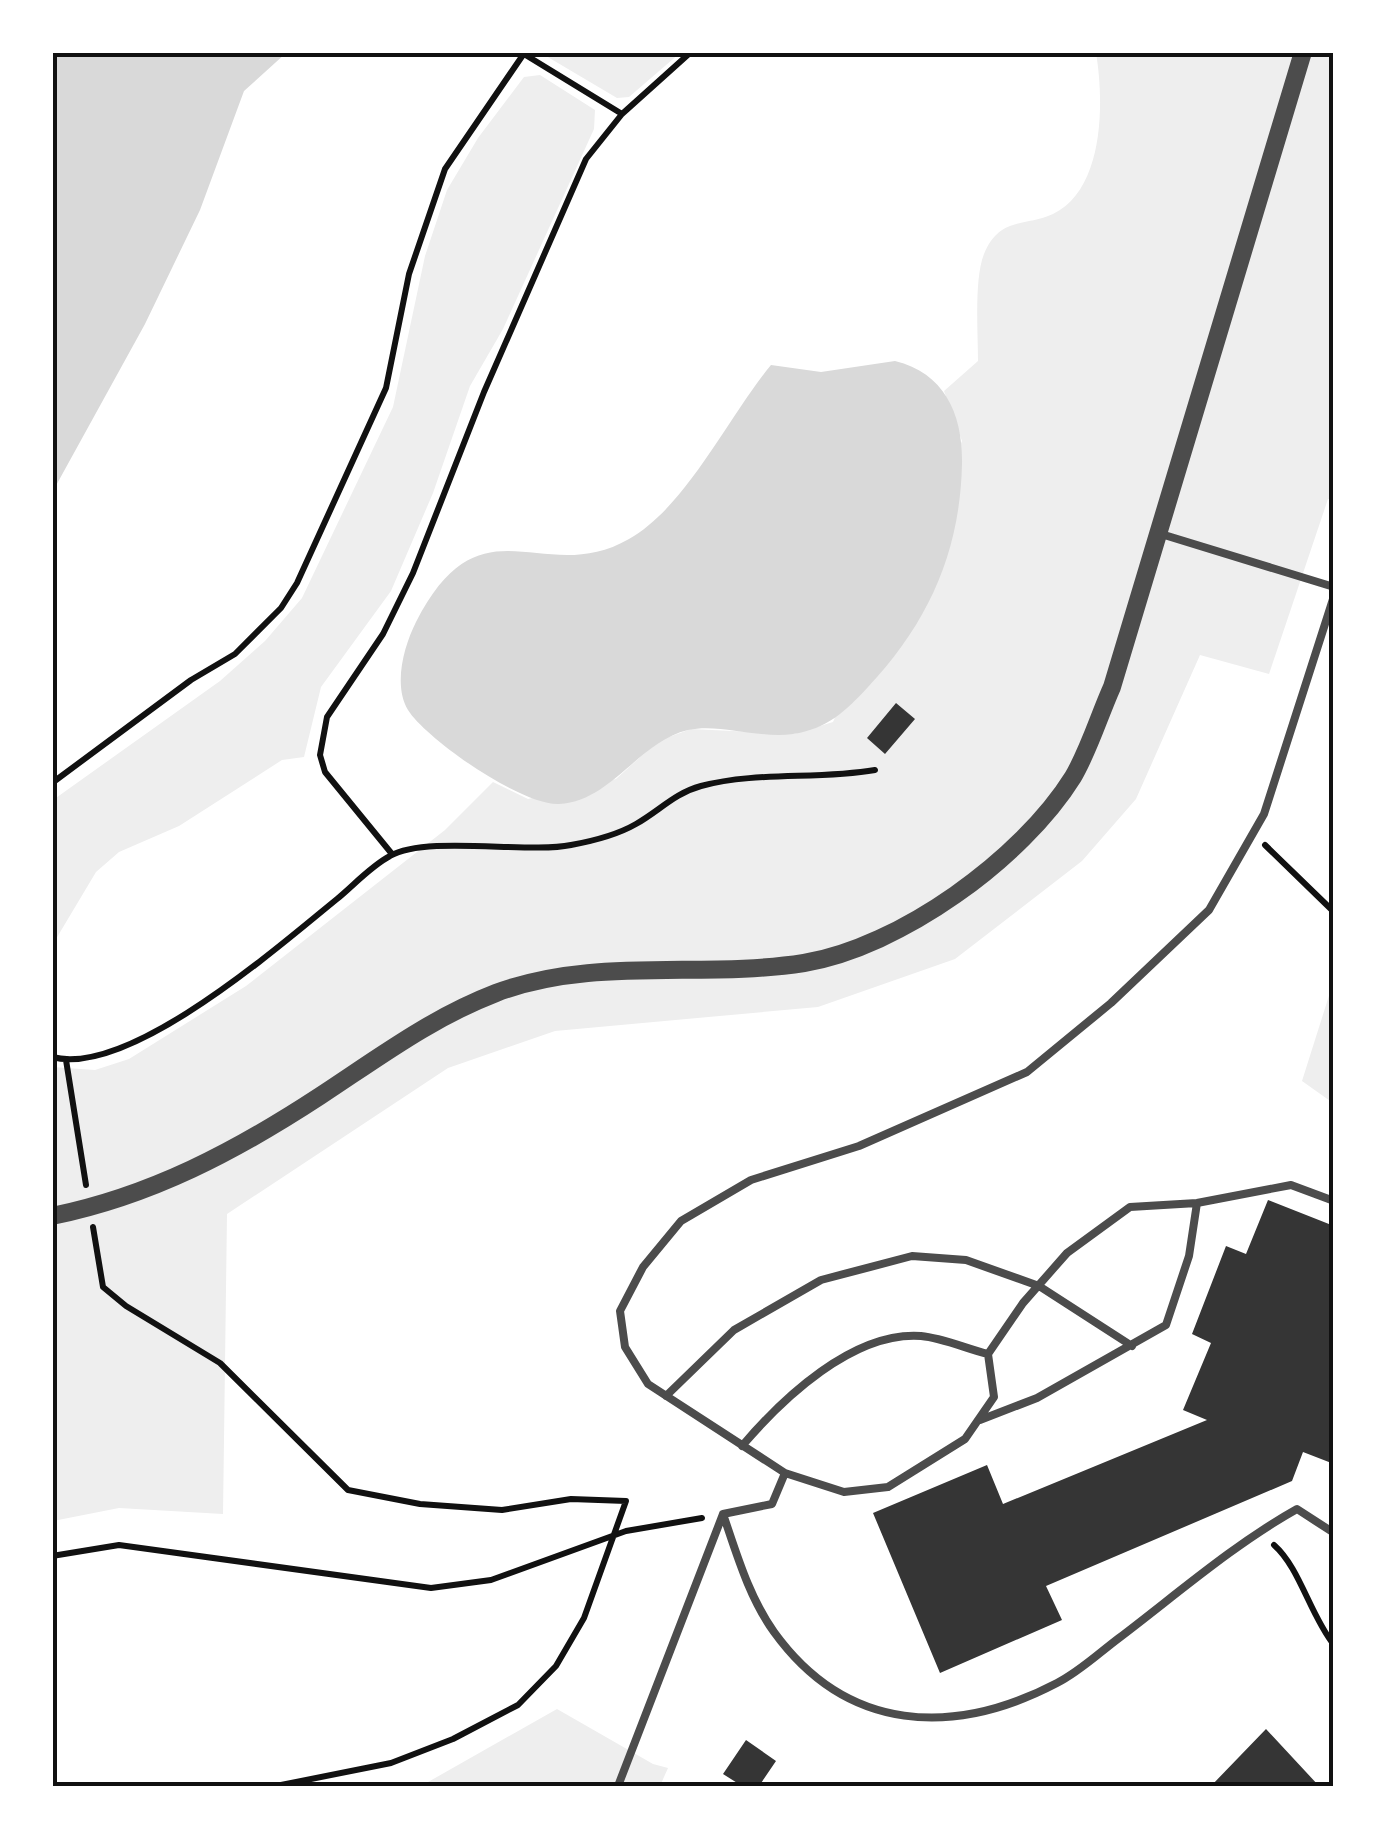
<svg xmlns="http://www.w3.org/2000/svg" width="1386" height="1839" viewBox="0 0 1386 1839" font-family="Ubuntu,sans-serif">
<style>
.green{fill:#eee}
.water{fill:#d9d9d9}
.building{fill:#353535}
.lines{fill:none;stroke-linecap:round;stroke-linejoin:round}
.path{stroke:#111;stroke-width:6}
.service{stroke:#4c4c4c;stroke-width:8}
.tertiary{stroke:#4c4c4c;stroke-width:18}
.neatline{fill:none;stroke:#111;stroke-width:4}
</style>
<rect width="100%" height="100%" fill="#fff"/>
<path class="green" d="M541 53V52L680 53 629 97 617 98Z
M1096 53H1333V500L1328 499 1269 674 1200 655 1136 799 1082 861 955 959 818 1007 555 1031 448 1068 227 1214 223 1514 119 1508 53 1521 52 1067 95 1070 129 1059 246 986 445 830 493 782 528 799 616 779 658 741 691 729 794 734 833 722 962 441 944 391 978 361C978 333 974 279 984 254 1000 216 1025 227 1053 214 1105 189 1104 100 1096 53Z
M540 75 595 110 594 129 503 329 470 386 433 493 391 591 321 687 304 757 282 760 179 826 119 852 96 872 53 944V800L220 681 265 641 302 598 393 407 425 256 447 190 478 138 524 77Z
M1333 983V1103L1302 1081Z
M557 1709 653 1764 668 1768 660 1786H421Z"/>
<path class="water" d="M53 52 286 53 244 91 200 210 145 324 53 491Z
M895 361C945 373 963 415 962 464 960 553 928 623 868 687 846 711 827 729 793 734 759 739 720 723 688 730 638 742 612 801 559 804 522 806 426 739 408 710 393 685 404 646 416 622 482 494 542 589 629 539 687 506 728 417 771 365L821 372Z"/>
<path class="building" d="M896 703 915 719 885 754 867 738Z
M1268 1200 1334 1226V1464L1303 1452 1292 1481 1046 1586 1062 1620 940 1673 873 1513 987 1465 1003 1504 1207 1420 1183 1410 1211 1343 1192 1334 1226 1246 1246 1254Z
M1266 1729 1319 1786H1211Z
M746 1740 776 1761 759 1786H742L723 1774Z"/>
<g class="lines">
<path class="path" d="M524 54 622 114
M52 783 191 680 235 654 281 608 297 583 386 388 409 274 445 169 525 52
M1265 845 1334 912
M392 854 325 772 320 755 327 717 383 634 413 573 484 392 586 159 622 114 691 52
M52 1057C129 1078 279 946 337 899 354 885 371 866 390 856 427 835 528 854 571 845 593 841 617 835 636 824 659 811 675 793 701 786 757 771 818 780 875 770
M66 1060 86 1185
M93 1227 103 1287 126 1306 220 1363 348 1490 420 1504 502 1510 571 1499 626 1501 584 1618 556 1666 518 1705 453 1739 391 1763 276 1786
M1274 1545C1300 1568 1310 1615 1334 1645
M52 1556 119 1545 431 1588 491 1580 626 1531 702 1518"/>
<path class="service" d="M1161 534 1334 587
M1334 596 1264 814 1209 910 1111 1003 1027 1072 859 1146 751 1180 681 1221 643 1267 620 1311 625 1347 648 1384 785 1473 844 1492 888 1487 965 1439 994 1397 988 1354 1023 1303 1067 1253 1130 1207 1197 1203 1291 1185 1334 1201
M666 1396 734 1330 821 1280 912 1256 966 1260 1039 1286 1132 1346
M980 1420 1037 1398 1166 1325 1189 1256 1197 1203
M742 1446C782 1399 853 1331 921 1336 943 1338 967 1349 988 1354
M723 1514C737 1555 749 1597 774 1632 847 1733 954 1737 1057 1683 1079 1672 1099 1653 1119 1638 1177 1594 1233 1545 1297 1509L1334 1533
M618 1786 723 1514 772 1504 785 1473"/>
<path class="tertiary" d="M52 1216C151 1196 236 1151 320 1096 378 1058 431 1018 496 993 594 956 703 979 804 963 900 947 1022 859 1073 777 1089 750 1099 716 1112 687L1303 52"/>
</g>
<rect width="1386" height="1839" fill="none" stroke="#ffffff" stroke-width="110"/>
<rect x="55" y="55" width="1276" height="1729" class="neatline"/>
</svg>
